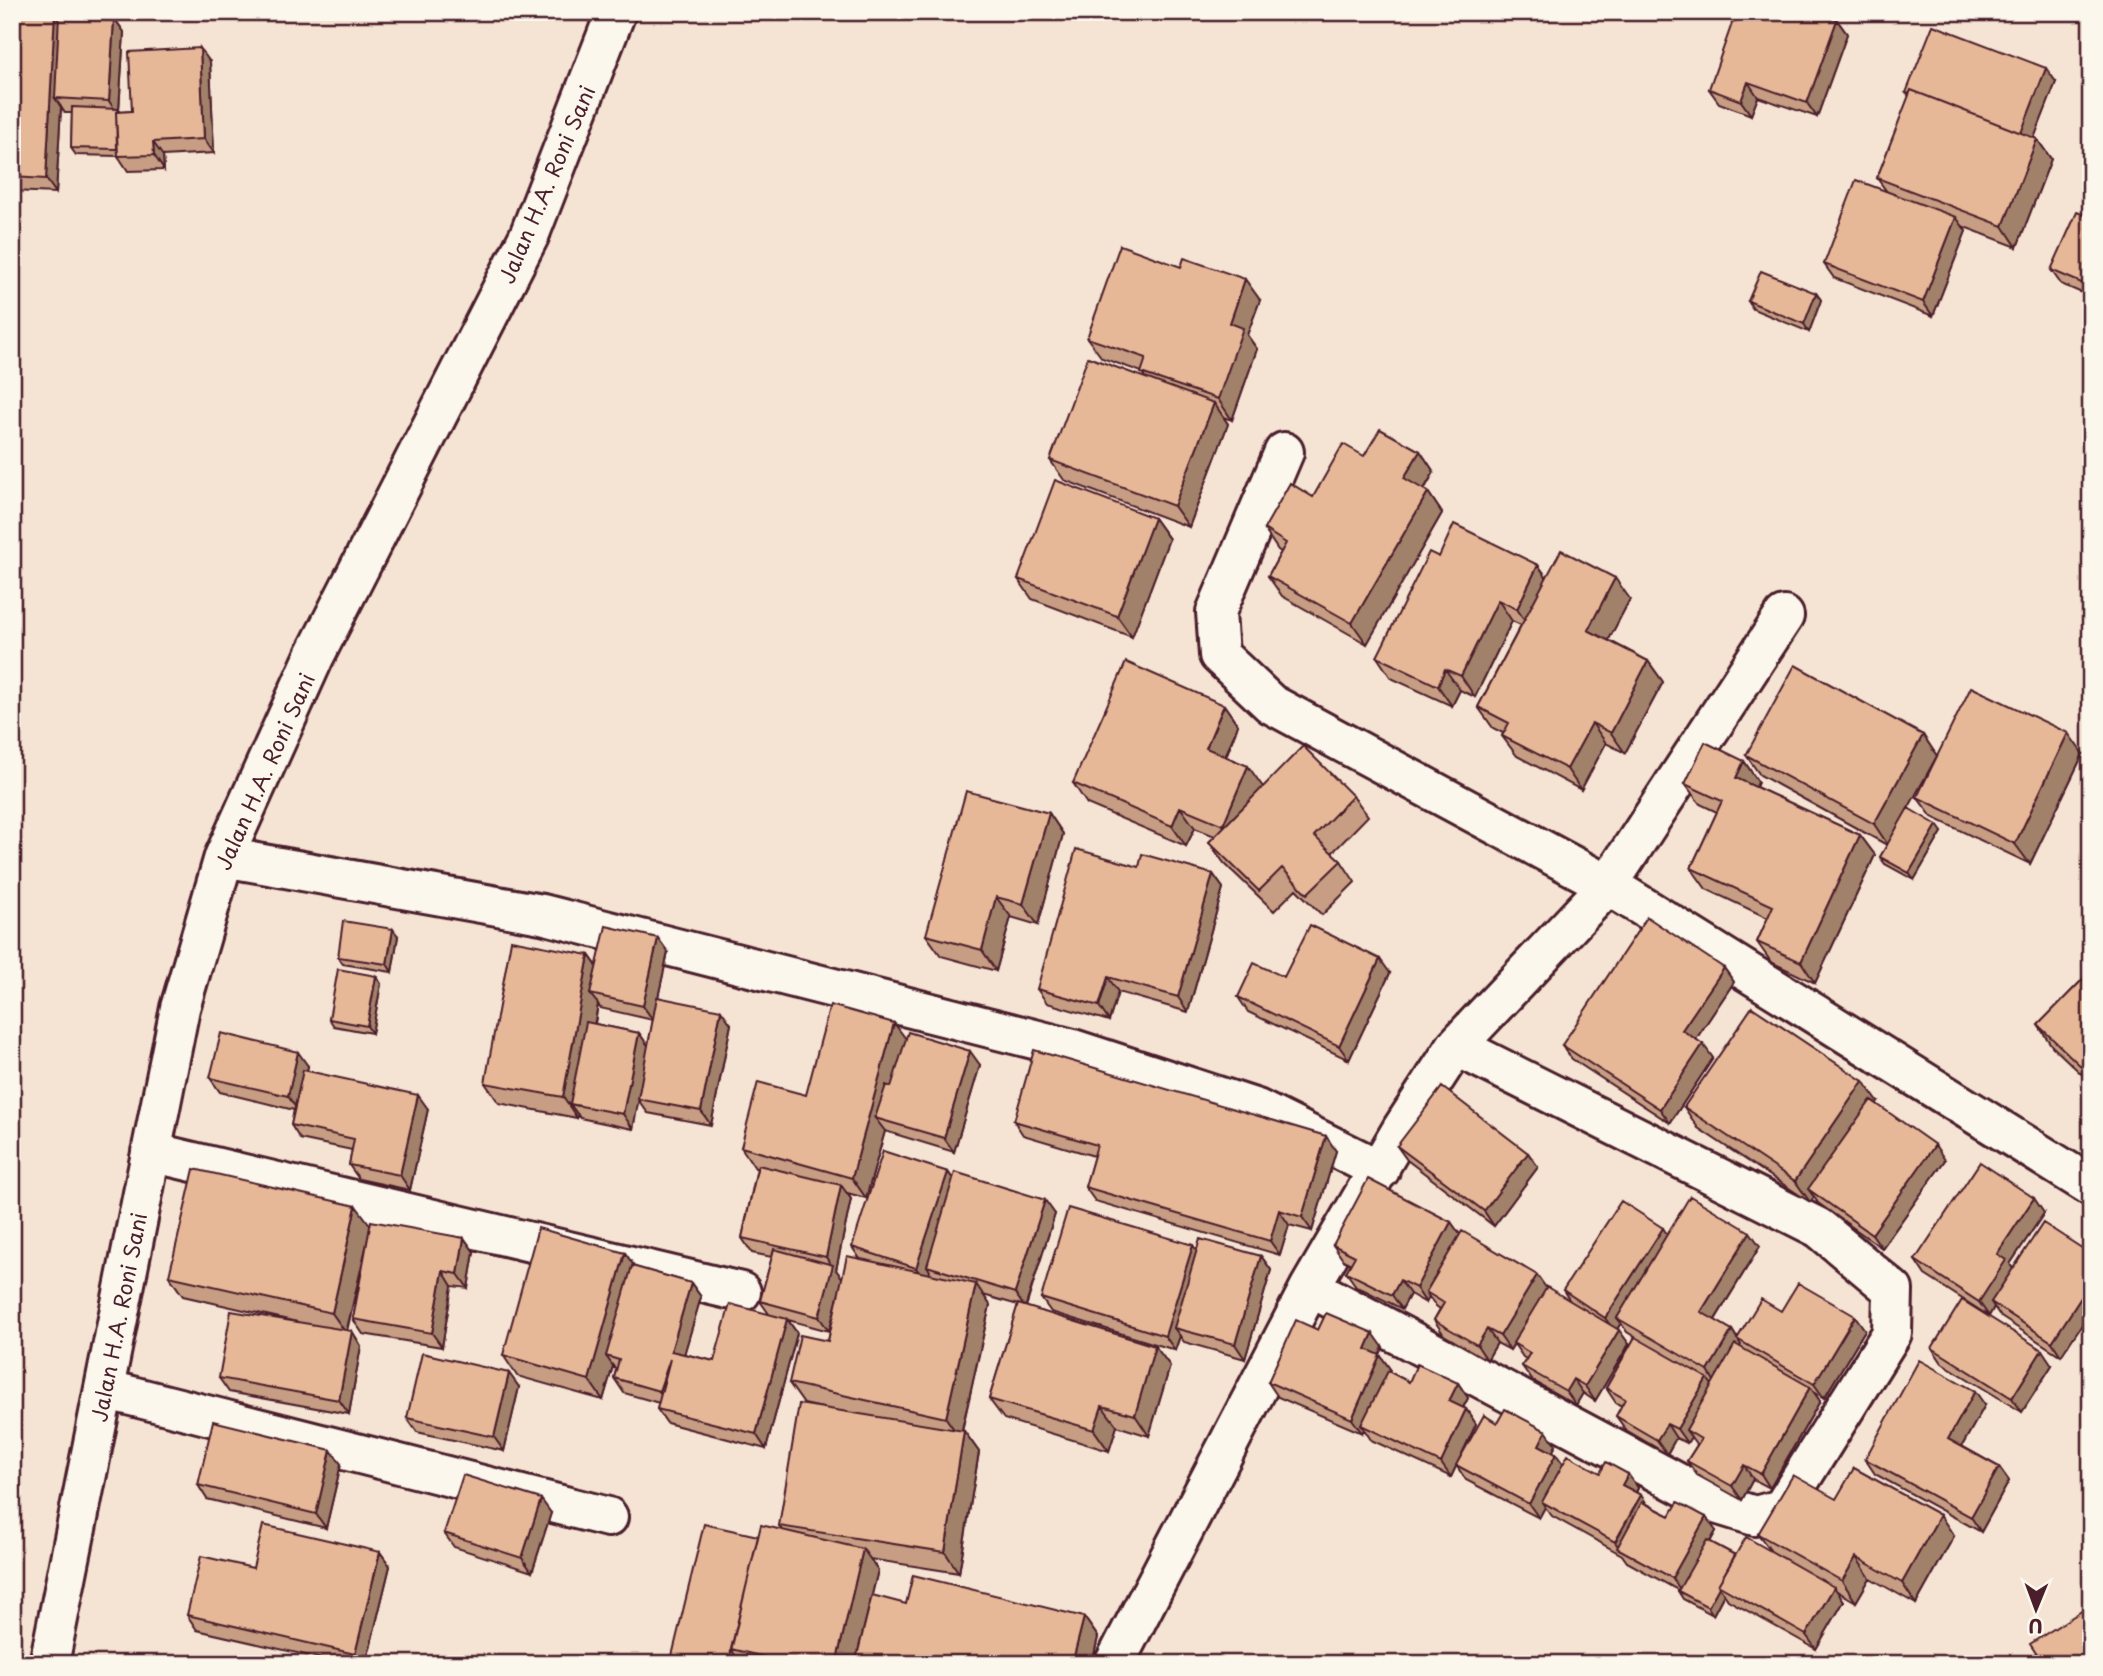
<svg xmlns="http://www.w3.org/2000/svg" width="2103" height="1676" viewBox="0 0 2103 1676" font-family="'Playpen Sans',sans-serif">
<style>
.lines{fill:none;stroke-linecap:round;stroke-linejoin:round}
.street-casing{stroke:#4a1f2b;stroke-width:44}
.street{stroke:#fbf7ec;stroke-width:38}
.wall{fill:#c79e83;stroke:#4a1f2b;stroke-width:2;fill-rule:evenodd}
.shaded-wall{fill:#a2816a;stroke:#4a1f2b;stroke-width:2}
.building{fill:#e7b898;stroke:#4a1f2b;stroke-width:2}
.labels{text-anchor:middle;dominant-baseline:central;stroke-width:5;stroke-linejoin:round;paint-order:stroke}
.street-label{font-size:21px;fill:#4a1f2b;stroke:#fbf7ec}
</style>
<rect width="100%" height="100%" fill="#f5e4d3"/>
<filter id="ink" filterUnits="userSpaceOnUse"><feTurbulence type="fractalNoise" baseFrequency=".0143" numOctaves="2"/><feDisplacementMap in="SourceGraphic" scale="14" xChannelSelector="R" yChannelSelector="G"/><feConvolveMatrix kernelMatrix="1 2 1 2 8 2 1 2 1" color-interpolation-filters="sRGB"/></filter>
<g filter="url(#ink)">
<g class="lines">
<g class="street-casing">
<path id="street" d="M1284 452 1216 612 1219 655 1271 704 1608 885 2091 1186
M224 857 542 914 1073 1049 1257 1109 1380 1170
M151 1152 741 1292
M1310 1287 1719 1505 1755 1516 1782 1509 1892 1333 1893 1290 1819 1228 1456 1046
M104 1389 608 1517
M49 1664 180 1008 224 857 315 655 529 236 616 12
M1114 1664 1310 1287 1402 1129 1456 1046 1608 885 1784 616"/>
</g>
<use href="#street" class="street"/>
</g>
<path class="wall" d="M12 12H66L65 16 114 18 124 32 119 110 121 112 132 111 210 62 214 153 163 156 164 170 128 171 118 156 76 155 71 148 72 113H65L61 107 56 193 12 191Z
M1837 20 1847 34 1817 117 1758 97 1751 115 1719 103 1709 89Z
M2056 82 2034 138 2037 139 2051 159 2017 247 1962 226 1966 231 1933 316 1834 278 1824 264 1887 192 1877 178 1909 96 1906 93Z
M2091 218V297L2061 284 2051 270Z
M1816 293 1821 300 1809 332 1753 309 1748 301Z
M1260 300 1247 335 1257 349 1232 420 1223 417 1228 424 1189 527 1064 480 1050 460 1145 378 1142 372 1102 358 1087 338Z
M1420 451 1434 472 1424 490 1428 492 1442 513 1367 644 1282 596 1268 576 1281 552 1278 550 1264 529 1313 497 1364 456Z
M1154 518 1169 539 1132 637 1032 599 1018 579Z
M1439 557 1538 565 1547 577 1630 599 1608 640 1648 661 1663 682 1625 753 1606 743 1581 790 1517 756 1502 736 1503 733 1493 728 1478 707 1521 625 1512 621 1475 697 1460 690 1452 706 1391 678 1377 657Z
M1224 705 1238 725 1226 757 1263 787 1353 796 1368 816 1332 853 1341 861 1355 882 1322 915 1296 889 1274 911 1224 863 1209 842 1215 836 1195 828 1186 846 1087 804 1073 783Z
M1923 735 1937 756 1908 808 1942 832 1914 880 1885 864 1880 857 1887 845 1760 775 1746 755Z
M2083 754 2030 864 1932 817 1917 797Z
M1744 761 1758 782 1756 787 1860 835 1875 855 1815 983 1771 962 1757 942 1768 918 1706 889 1691 868 1717 812 1700 804 1685 784Z
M1049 813 1063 834 1038 925 1011 917 996 971 941 956 926 935Z
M1139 867 1213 874 1223 888 1188 1012 1118 992 1109 1021 1047 1003 1037 989Z
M398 936 392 972 343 964 338 957Z
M668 952 658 997 731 1024 711 1125 648 1113 638 1100 633 1129 580 1118 578 1115 577 1118 499 1103 485 1083 589 955 597 966ZM598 1004 600 1008 653 1020 648 1046 639 1033 595 1024Z
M1724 968 1734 982 1696 1039 1713 1058 1670 1123 1572 1059 1562 1045Z
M2091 971V1083L2052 1046 2038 1025Z
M1390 973 1349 1060 1248 1012 1238 997 1284 977Z
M376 976 381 984 372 1033 334 1026 329 1019Z
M906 1039 980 1065 954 1152 885 1131 866 1198 847 1193 851 1199 836 1270 842 1278 860 1259 852 1247 948 1172 953 1179 1055 1214 1026 1307 1155 1346 1170 1366 1149 1436 1117 1426 1109 1451 1004 1419 989 1399 1018 1305 983 1295 990 1305 962 1431H964L979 1452 959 1573 870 1559 878 1570 857 1655 906 1604 1084 1617 1098 1637 1092 1664H677L672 1656 758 1536 782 1530 779 1526 827 1409 804 1404 789 1383 828 1341 836 1305 829 1331 788 1320 797 1333 766 1449 667 1423 657 1409 659 1403 624 1393 614 1378 616 1370 613 1366 603 1400 517 1376 503 1355 625 1253 635 1267 691 1283 701 1297 684 1354 714 1361 769 1314 760 1301 772 1257 752 1253 742 1238 757 1168H755L741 1147 806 1095Z
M308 1066 307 1071 428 1109 410 1190 359 1179 349 1165 352 1150 300 1139 291 1125 294 1110 220 1092 210 1078Z
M1878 1102 1876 1104 1945 1160 1882 1248 1818 1203 1814 1197 1810 1202 1698 1128 1684 1107Z
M1014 1121 1336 1151 1312 1231 1289 1225 1280 1255 1095 1201 1085 1187 1094 1156 1023 1135Z
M1397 1146 1528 1153 1538 1167 1494 1226 1407 1160Z
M2044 1213 2010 1264 2061 1356 2001 1317 1994 1307 1989 1316 1925 1275 1915 1260Z
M1451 1222 1460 1235 1546 1289 1570 1301 1563 1290 1667 1234 1760 1246 1715 1320 1732 1330 1737 1338 1781 1311 1865 1330 1824 1398 1814 1392 1820 1401 1770 1488 1753 1479 1742 1500 1697 1475 1687 1461 1697 1445 1691 1437 1687 1443 1676 1438 1667 1454 1626 1430 1616 1416 1622 1406 1616 1403 1606 1388 1635 1337 1627 1332 1621 1323 1617 1329 1629 1344 1595 1401 1583 1393 1576 1405 1532 1380 1522 1366 1526 1359 1523 1357 1514 1344 1510 1350 1497 1343 1487 1360 1444 1335 1434 1320 1440 1309 1436 1306 1429 1297 1426 1303 1410 1294 1402 1309 1356 1286 1346 1272 1351 1264 1343 1260 1333 1245Z
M370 1225 464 1238 474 1252 468 1288 452 1286 442 1347 363 1334 353 1319 366 1248 347 1331H352L361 1346 349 1414 229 1392 219 1378 297 1322 183 1296 169 1276Z
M1197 1251 1261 1256 1271 1270 1245 1359 1184 1342 1180 1336 1175 1350 1051 1312 1041 1298Z
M1318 1330 1383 1347 1380 1355 1390 1369 1389 1372 1409 1382 1458 1383 1468 1398 1463 1408 1466 1409 1476 1424 1451 1477 1371 1440 1364 1429 1362 1433 1278 1397 1268 1382Z
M1932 1348 2052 1365 2022 1412 1942 1363Z
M519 1387 504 1451 417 1432 407 1418Z
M1985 1405 1962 1446 1999 1467 2009 1481 1981 1532 1875 1474 1865 1459Z
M1497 1423 1556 1445 1552 1452 1563 1464 1600 1473 1638 1488 1636 1493 1647 1504 1670 1516 1716 1531 1710 1542 1735 1555 1770 1550 1758 1534 1836 1499 1954 1536 1916 1604 1870 1578 1856 1602 1837 1591 1844 1601 1816 1649 1728 1600 1724 1594 1713 1615 1683 1599 1678 1591V1590L1627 1562 1622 1555 1552 1516 1545 1507 1539 1518 1466 1480 1456 1465Z
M341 1464 326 1528 207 1499 198 1485Z
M551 1513 532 1572 454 1547 444 1533Z
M380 1552 390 1566 366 1664H345L197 1630 187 1615 253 1568Z"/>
<path class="shaded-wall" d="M55 12H66L61 99 55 98 61 107 56 193 46 179Z
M114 18 124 32 119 110 124 116 118 115 109 101Z
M1837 20 1847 34 1817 117 1807 103Z
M200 48 210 62 214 153 204 139Z
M2046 68 2056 82 2029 151 2019 137Z
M1748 82 1758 97 1751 115 1741 101Z
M2037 139 2051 159 2017 247 2003 226Z
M153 142 163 156 164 170 154 155Z
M1956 217 1966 231 1933 316 1923 302Z
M1245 279 1260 300 1247 335 1257 349 1232 420 1218 399 1230 323Z
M1816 293 1821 300 1809 332 1804 324Z
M1214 403 1228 424 1189 527 1174 506Z
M1420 451 1434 472 1418 499 1404 478Z
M1428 492 1442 513 1367 644 1352 623Z
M1154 518 1169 539 1132 637 1117 616Z
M1538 565 1552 586 1531 630 1517 609Z
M1615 578 1630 599 1603 651 1588 630Z
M1498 600 1512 621 1475 697 1461 676Z
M1648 661 1663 682 1625 753 1611 733Z
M1445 669 1460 690 1452 706 1438 686Z
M1224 705 1238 725 1220 769 1206 748Z
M1592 723 1606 743 1581 790 1567 769Z
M2068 733 2083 754 2030 864 2015 844Z
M1923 735 1937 756 1888 845 1874 824Z
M1744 761 1758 782 1751 799 1736 778Z
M1248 766 1263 787 1237 846 1223 825Z
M1180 807 1195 828 1186 846 1172 826Z
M1049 813 1063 834 1038 925 1023 904Z
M1937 825 1942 832 1914 880 1909 873Z
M1860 835 1875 855 1815 983 1801 962Z
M1213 874 1223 888 1188 1012 1178 997Z
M996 897 1011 917 996 971 982 950Z
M393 929 398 936 392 972 387 964Z
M658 938 668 952 653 1020 643 1006Z
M589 955 603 975 590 994 598 1004 579 1106 570 1104 578 1115 577 1118 563 1097Z
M1380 959 1390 973 1349 1060 1339 1046Z
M1724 968 1734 982 1692 1045 1682 1030Z
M376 976 381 984 372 1033 367 1026Z
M1108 977 1118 992 1109 1021 1099 1006Z
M721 1010 731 1024 711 1125 701 1111Z
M894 1023 909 1043 887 1121 875 1118 885 1131 866 1198 852 1178Z
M639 1033 649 1047 633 1129 623 1114Z
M1703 1044 1713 1058 1670 1123 1660 1109Z
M970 1051 980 1065 954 1152 944 1138Z
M298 1052 308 1066 298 1111 288 1096Z
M1863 1081 1878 1102 1815 1194 1808 1189 1814 1197 1810 1202 1795 1181Z
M418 1095 428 1109 410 1190 400 1175Z
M1326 1136 1336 1151 1312 1231 1302 1217Z
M1935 1145 1945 1160 1882 1248 1872 1234Z
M1528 1153 1538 1167 1494 1226 1484 1211Z
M948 1172 958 1186 927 1266 930 1271 926 1282 916 1268Z
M841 1185 851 1199 836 1270 843 1279 829 1331 819 1317 832 1267 826 1257Z
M2034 1198 2044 1213 2010 1264 2016 1274 1991 1302 1994 1307 1989 1316 1979 1302 1997 1254Z
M1045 1200 1055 1214 1025 1308 1015 1293Z
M356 1206 371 1226 346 1333 332 1313Z
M1279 1210 1289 1225 1280 1255 1270 1241Z
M1451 1222 1461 1236 1426 1292 1429 1297 1426 1303 1416 1288Z
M1663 1228 1673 1243 1617 1318 1621 1323 1615 1332 1605 1318Z
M1750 1232 1760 1246 1711 1326 1701 1312Z
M464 1238 474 1252 468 1288 458 1274Z
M1193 1245 1203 1260 1174 1328 1180 1336 1175 1350 1165 1336Z
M625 1253 639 1273 606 1356 613 1366 603 1400 589 1380Z
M1261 1256 1271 1270 1245 1359 1235 1344Z
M443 1271 452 1286 442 1347 432 1333Z
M1537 1275 1547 1289 1510 1350 1500 1336Z
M1400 1280 1410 1294 1402 1309 1392 1295Z
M2091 1282V1311L2061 1356 2052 1342Z
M691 1283 701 1297 681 1365 671 1351Z
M976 1284 990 1305 960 1438 946 1418Z
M1855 1316 1865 1330 1824 1398 1814 1384Z
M787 1319 797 1333 766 1449 756 1434Z
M1487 1329 1497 1343 1487 1360 1477 1345Z
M1619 1330 1629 1344 1595 1401 1585 1386Z
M1732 1330 1741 1345 1717 1386 1708 1371Z
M352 1331 361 1346 349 1414 339 1400Z
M1373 1333 1383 1347 1376 1363 1366 1349Z
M1155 1346 1170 1366 1149 1436 1135 1415Z
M2042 1350 2052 1365 2022 1412 2012 1398Z
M1380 1355 1390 1369 1364 1427 1361 1425 1364 1429 1362 1433 1352 1419Z
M670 1359 669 1406 659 1391Z
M509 1373 519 1387 504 1451 494 1437Z
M1707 1378 1717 1392 1686 1430 1691 1437 1687 1443 1677 1429Z
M1573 1379 1583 1393 1576 1405 1566 1391Z
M1458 1383 1468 1398 1459 1415 1449 1401Z
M1810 1387 1820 1401 1770 1488 1761 1474Z
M1975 1391 1985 1405 1958 1453 1948 1439Z
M1102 1406 1117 1426 1109 1451 1094 1430Z
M1466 1409 1476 1424 1451 1477 1441 1463Z
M1667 1424 1676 1438 1667 1454 1657 1440Z
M964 1431 979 1452 959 1573 945 1552Z
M1546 1431 1556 1445 1549 1459 1539 1445Z
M331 1450 341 1464 326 1528 316 1514Z
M1556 1454 1566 1468 1542 1502 1545 1507 1539 1518 1529 1504Z
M1744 1465 1753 1479 1742 1500 1732 1486Z
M1999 1467 2009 1481 1981 1532 1971 1517Z
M1628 1474 1638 1488 1632 1500 1622 1485Z
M1641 1495 1651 1510 1620 1549 1615 1542Z
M541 1499 551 1513 532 1572 522 1558Z
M1940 1515 1954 1536 1916 1604 1902 1583Z
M1706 1517 1716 1531 1682 1592 1672 1578Z
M863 1549 878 1570 855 1664H836Z
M380 1552 390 1566 366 1664H362L355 1654Z
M1856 1557 1870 1578 1856 1602 1842 1581Z
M1719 1587 1724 1594 1713 1615 1708 1607Z
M1834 1587 1844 1601 1816 1649 1806 1635Z
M1084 1617 1098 1637 1092 1664H1072Z
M731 1649 741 1664H728Z"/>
<path class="building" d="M12 12H55L46 179 12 177Z
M1736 12H1816L1837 20 1807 103 1748 82 1741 101 1709 89Z
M59 16 114 18 109 101 55 98Z
M1933 25 2046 68 2021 133 1911 90 1909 94 1906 93Z
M200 48 204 139 153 142 154 155 118 156 116 112 132 111 129 52Z
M1911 90 2037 139 2003 226 1877 178Z
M72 107 119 109 118 112H116L117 149 71 148Z
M1856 180 1956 217 1923 302 1824 264Z
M2077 212 2091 218V287L2051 270Z
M1120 245 1181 267 1184 258 1245 279 1230 323 1243 328 1218 399 1141 373 1146 358 1087 338Z
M1761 271 1816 293 1804 324 1748 301Z
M1088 357 1214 403 1174 506 1050 460Z
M1380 429 1420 451 1404 478 1428 492 1352 623 1268 576 1286 543 1264 529 1290 483 1313 497 1343 444 1364 456Z
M1055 480 1154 518 1117 616 1018 579Z
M1454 524 1538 565 1517 609 1498 600 1461 676 1445 669 1438 686 1377 657 1429 552 1439 557Z
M1561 550 1615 578 1588 630 1648 661 1611 733 1592 723 1567 769 1502 736 1509 723 1478 707Z
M1126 662 1224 705 1206 748 1248 766 1223 825 1180 807 1172 826 1073 783Z
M1795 665 1923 735 1874 824 1746 755Z
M1971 687 2068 733 2015 844 1917 797Z
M1705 742 1744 761 1736 778 1860 835 1801 962 1757 942 1773 906 1691 868 1722 801 1685 784Z
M1303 746 1353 796 1314 836 1341 861 1307 894 1282 868 1259 891 1209 842Z
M966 791 1049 813 1023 904 996 897 982 950 926 935Z
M1908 808 1937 825 1909 873 1880 857Z
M1076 849 1139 867 1142 854 1213 874 1178 997 1108 977 1099 1006 1037 989Z
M1647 917 1724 968 1682 1030 1703 1044 1660 1109 1562 1045Z
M343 921 393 929 387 964 338 957Z
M1310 925 1380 959 1339 1046 1238 997 1254 963 1284 977Z
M606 926 658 938 643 1006 590 994Z
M511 940 589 955 563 1097 485 1083Z
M338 969 376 976 367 1026 329 1019Z
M2091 971V1076L2038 1025Z
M657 997 721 1010 701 1111 638 1099Z
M830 1005 894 1023 852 1178 741 1147 758 1082 806 1095Z
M1752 1007 1863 1081 1795 1181 1684 1107Z
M586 1022 639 1033 623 1114 570 1104Z
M908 1032 970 1051 944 1138 875 1118 886 1085 891 1087Z
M221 1033 298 1052 288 1096 210 1078Z
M1034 1050 1326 1136 1302 1217 1279 1210 1270 1241 1085 1187 1097 1145 1014 1121Z
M303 1070 418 1095 400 1175 349 1165 354 1139 291 1125Z
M1442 1087 1528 1153 1484 1211 1397 1146Z
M1871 1100 1935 1145 1872 1234 1808 1189Z
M883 1151 948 1172 916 1268 852 1247Z
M1980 1162 2034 1198 1997 1254 2006 1260 1979 1302 1915 1260Z
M758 1165 841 1185 826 1257 742 1238Z
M194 1169 356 1206 332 1313 169 1276Z
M955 1172 1045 1200 1015 1293 927 1266Z
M1368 1179 1451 1222 1416 1288 1400 1280 1392 1295 1346 1272 1355 1256 1333 1245Z
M1690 1196 1750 1232 1701 1312 1732 1330 1708 1371 1617 1318Z
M1621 1201 1663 1228 1605 1318 1563 1290Z
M1068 1208 1193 1245 1165 1336 1041 1298Z
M371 1221 464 1238 458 1274 443 1271 432 1333 353 1319Z
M2043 1223 2091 1254V1282L2052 1342 1991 1302Z
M538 1228 625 1253 589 1380 503 1355Z
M1462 1231 1537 1275 1500 1336 1487 1329 1477 1345 1434 1320 1444 1303 1426 1292Z
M1200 1239 1261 1256 1235 1344 1174 1328Z
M774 1249 833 1265 819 1317 760 1301Z
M847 1256 976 1284 946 1418 789 1383 800 1335 828 1341Z
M632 1266 691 1283 671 1351 714 1361 730 1304 787 1319 756 1434 657 1409 670 1359 659 1391 614 1378 619 1360 606 1356Z
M1798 1283 1855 1316 1814 1384 1737 1339 1761 1299 1781 1311Z
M1547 1287 1619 1330 1585 1386 1573 1379 1566 1391 1522 1366 1530 1353 1513 1343Z
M1962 1300 2042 1350 2012 1398 1932 1348Z
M1018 1304 1155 1346 1135 1415 1102 1406 1094 1430 989 1399Z
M231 1311 352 1331 339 1400 219 1378Z
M1326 1313 1373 1333 1366 1349 1380 1355 1352 1419 1268 1382 1296 1320 1318 1330Z
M1635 1337 1707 1378 1677 1429 1667 1424 1657 1440 1616 1416 1625 1399 1606 1388Z
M1735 1344 1810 1387 1761 1474 1744 1465 1732 1486 1687 1461 1701 1439 1686 1430Z
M422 1353 509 1373 494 1437 407 1418Z
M1919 1360 1975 1391 1948 1439 1999 1467 1971 1517 1865 1459Z
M1417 1364 1458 1383 1449 1401 1466 1409 1441 1463 1361 1425 1388 1371 1409 1382Z
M799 1404 964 1431 945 1552 779 1526Z
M1505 1409 1546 1431 1539 1445 1556 1454 1529 1504 1456 1465 1484 1415 1497 1423Z
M213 1421 331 1450 316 1514 198 1485Z
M1568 1455 1600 1473 1606 1462 1628 1474 1622 1485 1641 1495 1615 1542 1542 1502Z
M1854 1468 1940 1515 1902 1583 1856 1557 1842 1581 1758 1534 1793 1475 1836 1499Z
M463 1475 541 1499 522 1558 444 1533Z
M1642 1502 1670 1516 1678 1502 1706 1517 1672 1578 1617 1548Z
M704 1524 758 1536 728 1664H704L672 1656Z
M263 1525 380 1552 355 1654 187 1615 201 1556 253 1568Z
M761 1525 863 1549 836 1664H794L731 1649Z
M1746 1537 1834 1587 1806 1635 1718 1585Z
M1707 1540 1735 1555 1718 1585 1719 1587 1708 1607 1678 1591Z
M913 1575 1084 1617 1072 1664H855L872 1595 906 1604Z
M2091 1605V1664H2043L2030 1644Z"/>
</g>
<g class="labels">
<g class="street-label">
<text transform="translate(546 184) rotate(-67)">Jalan H.A. Roni Sani</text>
<text transform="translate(264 771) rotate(-66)">Jalan H.A. Roni Sani</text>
<text transform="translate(118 1317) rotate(-79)">Jalan H.A. Roni Sani</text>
</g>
</g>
<rect width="2103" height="1676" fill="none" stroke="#fbf7ec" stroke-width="42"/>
<rect x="21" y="21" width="2061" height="1634" fill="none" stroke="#4a1f2b" stroke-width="2.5" filter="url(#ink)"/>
<g transform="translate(2036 1609) rotate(181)" stroke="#fbf7ec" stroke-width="5" paint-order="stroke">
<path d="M0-5L12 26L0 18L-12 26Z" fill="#4a1f2b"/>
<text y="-10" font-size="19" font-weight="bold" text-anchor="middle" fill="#4a1f2b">U</text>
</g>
</svg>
